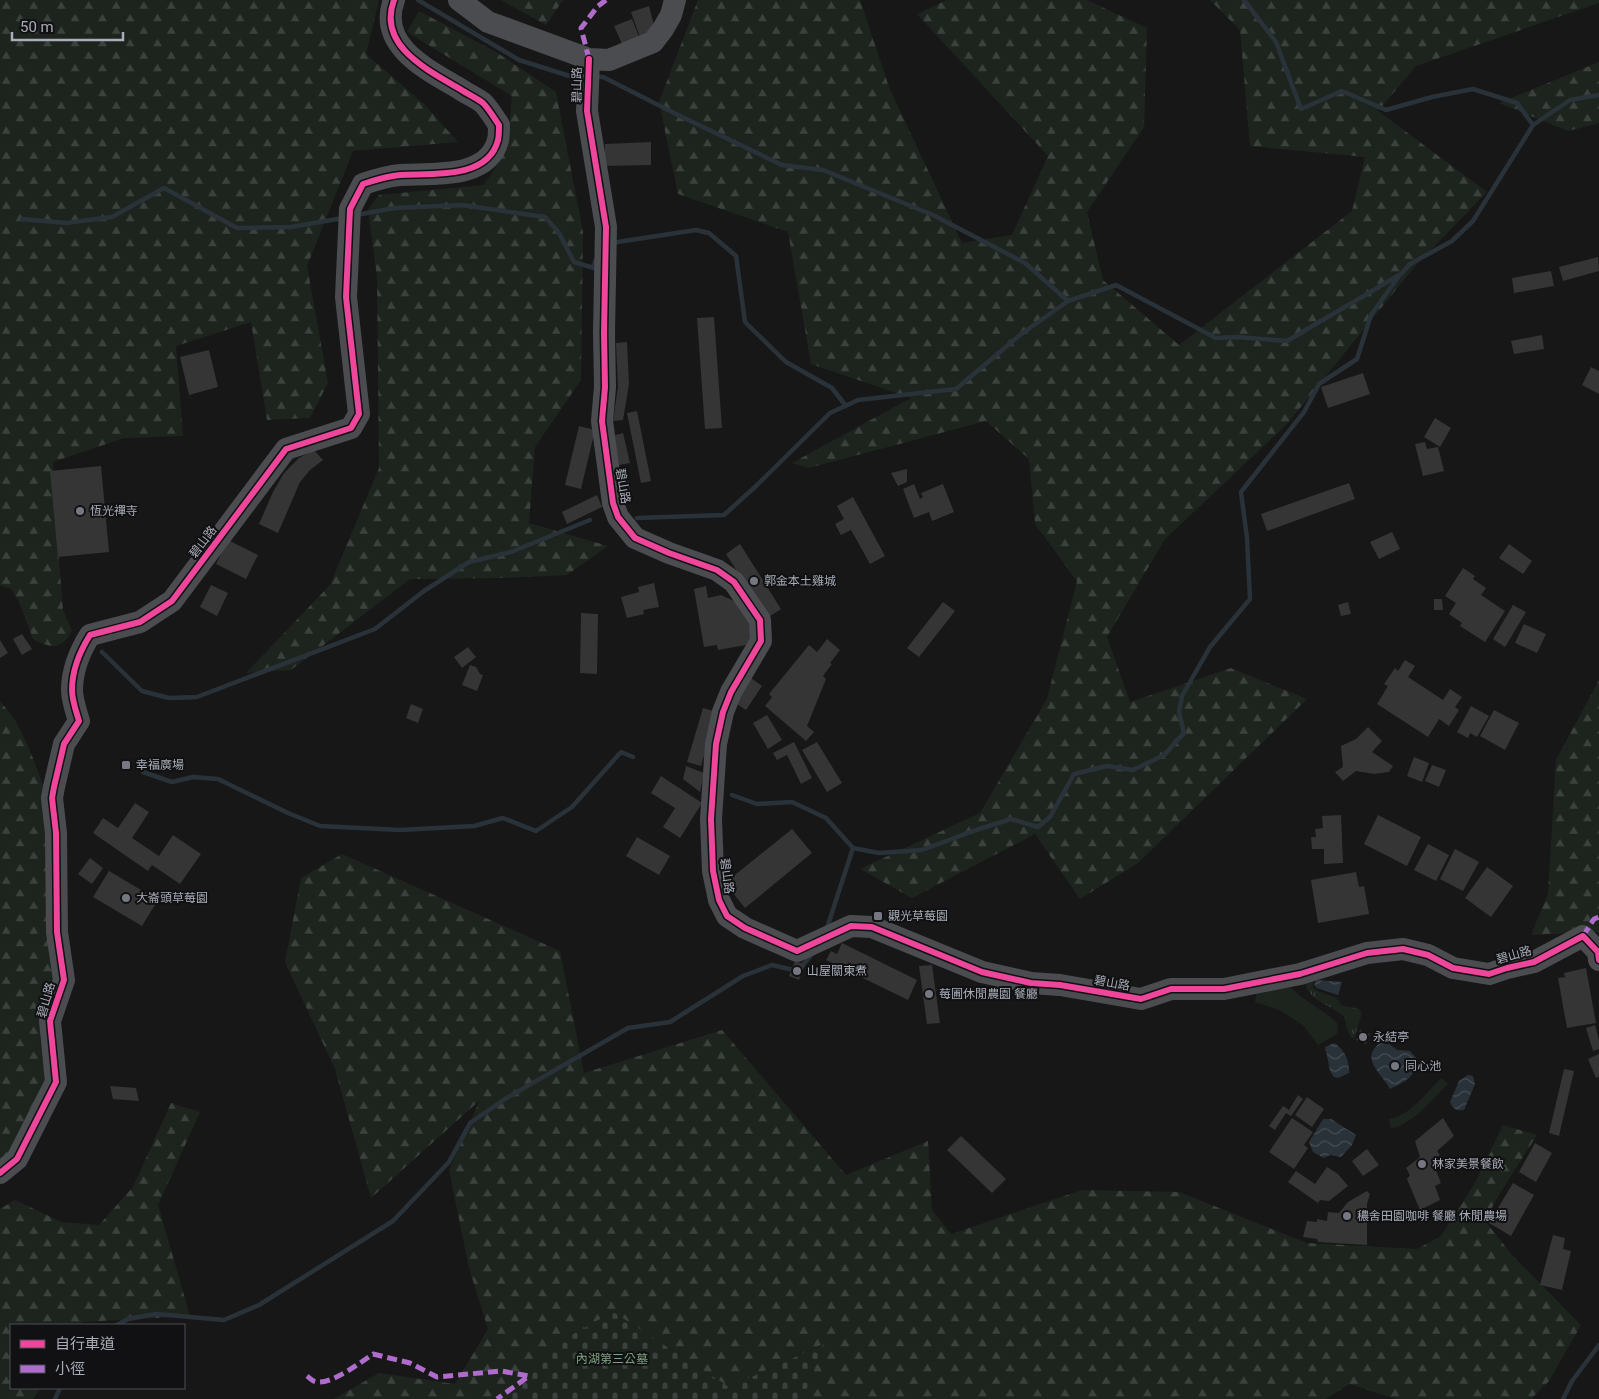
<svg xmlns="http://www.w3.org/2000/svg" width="1599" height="1399" viewBox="0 0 1599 1399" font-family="Roboto,'Noto Sans TC',sans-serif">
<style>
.grass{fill:url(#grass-tufts)}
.forest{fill:url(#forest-firs)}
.cemetery{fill:url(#cemetery-stones)}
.green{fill:#1d241e}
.water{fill:url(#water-waves)}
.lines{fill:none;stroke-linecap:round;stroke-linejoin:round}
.stream{stroke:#2a3239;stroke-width:4.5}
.building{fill:#353536}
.minor{stroke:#4b4c50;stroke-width:22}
.quiet{stroke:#b06ccc;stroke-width:5;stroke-dasharray:10 5;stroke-linecap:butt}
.cycleway-casing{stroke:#111113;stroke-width:9}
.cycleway{stroke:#ed469a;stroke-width:6}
.poi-dot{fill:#757880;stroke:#111113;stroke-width:2}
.labels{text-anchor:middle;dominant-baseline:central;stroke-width:4;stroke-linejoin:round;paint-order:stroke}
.street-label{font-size:12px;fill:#a8adb8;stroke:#111113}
.poi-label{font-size:12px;fill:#a8adb8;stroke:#111113;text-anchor:start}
.park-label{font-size:12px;fill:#7fa381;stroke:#111113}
</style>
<defs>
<pattern id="grass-tufts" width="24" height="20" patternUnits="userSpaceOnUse" patternTransform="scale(1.25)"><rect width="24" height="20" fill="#1d241e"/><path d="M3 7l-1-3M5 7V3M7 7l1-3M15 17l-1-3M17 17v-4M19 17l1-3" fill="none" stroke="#3b413d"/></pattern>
<pattern id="forest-firs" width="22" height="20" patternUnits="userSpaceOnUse" patternTransform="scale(1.25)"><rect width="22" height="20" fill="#1d241e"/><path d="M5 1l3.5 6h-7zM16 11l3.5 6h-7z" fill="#3b413d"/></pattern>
<pattern id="cemetery-stones" width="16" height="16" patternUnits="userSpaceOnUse" patternTransform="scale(1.25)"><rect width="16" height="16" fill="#1d241e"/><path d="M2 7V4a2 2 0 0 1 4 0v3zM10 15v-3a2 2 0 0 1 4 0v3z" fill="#3b413d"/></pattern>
<pattern id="water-waves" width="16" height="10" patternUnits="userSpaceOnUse" patternTransform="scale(1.25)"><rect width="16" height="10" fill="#2a3239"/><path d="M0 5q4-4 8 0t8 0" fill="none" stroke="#464d54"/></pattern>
</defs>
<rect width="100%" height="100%" fill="#171717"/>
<path class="grass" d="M1313 980V988L1322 993 1337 998 1341 1005 1359 1009 1362 1013 1354 1039C1346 1035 1347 1024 1344 1016 1332 1006 1308 1000 1305 983Z"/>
<path class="forest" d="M0 0H379L366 54 424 104 458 142 353 151 307 266 328 383 310 418 267 420 251 322 176 346 183 436 124 438 53 462 55 512 63 610 72 631C61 651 50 648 33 639L19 602 11 589 0 585Z
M501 0H563L546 25Z
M698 0H860L889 87 962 243 1012 235 1048 156 917 14 947 0H1087L1147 28 1144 127 1087 212 1103 280 1179 345 1352 211 1365 157 1250 146 1240 30 1210 0H1599V3L1416 66 1378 111 1487 192 1416 265 1287 424 1165 539 1107 637 1130 702 1231 668 1307 699 1138 863 1080 899 1035 834 912 898 860 869 980 813 1047 699 1077 581 1035 524 1029 459 986 421 809 468 792 463 911 398 811 364 788 232 678 194 659 102Z
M419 11 496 52 556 92 583 232 581 380 535 447 529 523 608 546 567 575 501 578 410 579 291 670 246 673 330 585 379 468 377 277 368 210 379 195 484 185 507 149 512 96 407 32Z
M1599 62V123L1568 131 1499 103Z
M1599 680V932L1531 935 1548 894 1556 760Z
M0 702C21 720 35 764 45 790L54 983 42 1017 40 1039 45 1075 46 1090 0 1166Z
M342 854 560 951 584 1073 722 1030 846 1175 928 1141 932 1210 951 1234 1082 1190 1179 1192 1307 1243 1417 1249 1441 1236 1476 1181 1503 1125 1537 1135 1497 1198 1485 1221 1513 1256 1581 1325 1549 1381 1531 1399H1396L1349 1384 1326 1399H803L823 1344 729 1387 613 1312 568 1337 496 1399H334L379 1373 455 1384 488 1329 469 1268 449 1170 480 1100 371 1198 335 1069 285 962 301 878Z
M171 1103 200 1112 158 1205 190 1316 82 1322 80 1325H11V1388H41L33 1399H0V1209L15 1200 62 1222 99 1225 133 1187Z"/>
<path class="cemetery" d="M613 1312 729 1387 824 1344 803 1399H496L568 1337Z"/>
<path class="green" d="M1291 988C1306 1002 1324 1010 1338 1024L1337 1034 1318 1045 1303 1025 1279 1010 1255 1002 1257 989Z
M1441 1078 1448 1084C1435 1097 1410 1127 1391 1128L1389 1119C1411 1115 1426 1093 1441 1078Z"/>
<path class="water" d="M1316 980 1342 982 1338 995 1317 988 1314 985Z
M1334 1043C1344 1049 1350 1061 1349 1073L1338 1078 1334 1077C1327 1068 1330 1066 1327 1056 1327 1053 1325 1050 1325 1047Z
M1380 1043 1389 1044 1397 1050 1410 1051 1417 1059C1415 1078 1406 1081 1390 1089 1382 1074 1359 1059 1380 1043Z
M1468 1075 1473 1076 1475 1084 1464 1110C1456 1111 1453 1109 1450 1102L1459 1081Z
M1323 1119H1331L1356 1135 1352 1145 1341 1157 1330 1155 1324 1158 1313 1152 1309 1142Z"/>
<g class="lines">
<path class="stream" d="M418 0 519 60 576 78H582
M1244 0 1276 42 1301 109 1342 91 1386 110 1432 97 1473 89 1517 103 1533 125 1570 100 1599 95
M595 77H603L678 115 782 165 823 170 933 215 1025 263 1068 301
M356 215 395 208 462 205 545 217 559 233 574 262 594 268 595 261
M22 219 66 223 112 217 164 188 237 228 291 227 343 218
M611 243 696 230 709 233 736 256 745 322 786 362 832 388 846 406
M637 518 724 515 755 487 830 413 858 400 956 389 1020 335 1068 301 1116 285 1216 338 1237 337 1287 341 1401 274 1410 264 1452 241 1473 221 1533 125
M102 652 142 691 169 698 197 697 375 629 424 591 469 562 511 552 590 520
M143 772 172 782 193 777 218 779 288 813 320 826 400 830 474 826 503 818 536 831 572 807 621 752 633 757
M732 795 757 804 792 802 826 818 853 848 879 853 922 850 976 830 1011 819 1038 827 1050 817 1074 774 1107 766 1133 770 1164 755 1184 733 1179 712 1182 696 1210 647 1250 599 1247 538 1241 492 1304 412 1319 384 1357 359 1371 315 1399 276
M827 928 853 848
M117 1325 128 1319 156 1314 224 1320 259 1305 393 1221 449 1162 470 1123 505 1099 628 1028 670 1022 743 976 772 965 798 971 812 954
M55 1399 60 1388
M1563 1399 1572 1381 1599 1345"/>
</g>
<path class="building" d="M649 6 655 29 641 40 631 12Z
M632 19 640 39 623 46 614 26Z
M651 142V165L605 166V144Z
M1598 257 1599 271 1563 281 1559 267Z
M1551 271 1554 286 1514 293 1512 278Z
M714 317 722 428 705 429 697 318Z
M1542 335 1544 349 1514 354 1511 341Z
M627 342 629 384 623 420 613 421 618 387 616 343Z
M209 350 218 387 189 395 180 357Z
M1591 367 1599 371V394L1582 385Z
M1363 373 1370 394 1328 408 1321 387Z
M637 411 651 481 641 483 627 413Z
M1435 418 1451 428 1440 447 1424 437Z
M579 426 595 430 581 489 565 485Z
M623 433 630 463 619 465 612 436Z
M1425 442 1427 449 1438 447 1444 471 1423 476 1415 444Z
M314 450 323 460 310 470 300 482 278 533 259 524 273 492 284 473 299 458Z
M101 466 109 552 58 557 50 471Z
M625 467 630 489 620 491 616 468Z
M907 469V482L898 486 891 473Z
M1349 483 1355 499 1267 531 1261 514Z
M914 484 920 499 923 497 921 493 943 484 954 512 932 521 929 512 914 518 903 489Z
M597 495 602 507 567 524 562 512Z
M853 497 885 556 870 564 851 530 841 535 835 524 844 519 837 506Z
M1392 532 1400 549 1379 559 1370 542Z
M228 540 258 555 246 579 216 564Z
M740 544 781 609 767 618 726 554Z
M1509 544 1532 561 1523 574 1499 558Z
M1463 568 1475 576 1473 579 1486 588 1481 595 1505 611 1485 642 1460 626 1462 623 1449 614 1456 603 1445 596Z
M654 583 659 607 643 610 644 614 627 618 621 597 639 592 638 587Z
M211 585 228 593 217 616 200 607Z
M706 586 708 598 721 595 734 601 753 623 757 643 718 650 717 645 704 647 694 589Z
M1434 599H1442L1443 610H1434Z
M943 602 955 611 919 657 907 648Z
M1348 602 1351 614 1341 616 1338 605Z
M1513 605 1526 612 1505 647 1493 639Z
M581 613 598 614 597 674 580 673Z
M1524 624 1546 634 1537 653 1515 643Z
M22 634 32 649 22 655 13 639Z
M827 639 840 650 830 663 832 664 823 676 826 679 807 726 814 732 806 741 765 706 772 697 769 694 809 645 817 652Z
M0 640 8 653 0 658Z
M468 647 476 657 462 668 454 657Z
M1405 660 1415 666 1408 677 1443 700 1450 689 1462 697 1455 707 1459 710 1449 726 1439 719 1428 737 1377 704 1388 686 1384 684 1395 668 1398 671Z
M470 665 476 667 480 674 483 675 477 691 462 685Z
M751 678 762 686 746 710 734 702Z
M411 704 423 709 418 723 406 718Z
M1471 706 1489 716 1477 737 1470 733 1468 738 1457 732Z
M703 708 717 712 701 766 687 762Z
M1494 710 1519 723 1505 750 1480 736Z
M767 715 782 740 768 749 753 723Z
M1368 727 1382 741 1372 752 1393 766 1389 772 1374 774 1356 771 1343 781 1335 772 1343 767 1341 746 1356 739Z
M794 742 812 778 801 784 787 755 777 760 773 753Z
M817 742 842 783 827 792 802 750Z
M1414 757 1429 763 1422 782 1407 776Z
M1432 765 1446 770 1439 787 1425 781Z
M686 766 704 773 700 792 683 779Z
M661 776 702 803 680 838 663 827 675 808 651 793Z
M135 803 149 812 132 838 159 856 173 835 201 854 180 884 152 865 148 871 93 833 103 818 118 828Z
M1341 815 1343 863 1324 864V849H1312L1311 837H1316L1315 829 1323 828 1322 816Z
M1378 815 1421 837 1407 866 1364 844Z
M792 829 812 853 745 908 725 883Z
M637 837 670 856 659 875 626 856Z
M1428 844 1449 855 1436 881 1414 870Z
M1455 849 1479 862 1463 891 1440 879Z
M90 858 103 868 92 884 78 874Z
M1487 867 1513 886 1491 917 1465 898Z
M109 871 158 900 142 926 93 897Z
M1356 872 1359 887 1364 886 1369 914 1318 923 1311 880Z
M842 943 917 980 908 1000 826 960 831 951 837 954Z
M795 961 805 965 799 980 789 976Z
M932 965 940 1023 927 1024 919 966Z
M1586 968 1596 1023 1567 1028 1558 978 1565 977 1564 973Z
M1595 1025 1599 1040V1049L1593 1051 1586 1028Z
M1360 1030 1370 1034 1366 1044 1356 1040Z
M1599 1054V1077L1596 1078 1588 1059Z
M1564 1069 1574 1071 1559 1136 1549 1133Z
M110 1086 136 1088 139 1101 113 1099Z
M1298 1095 1303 1099 1291 1116 1286 1113 1275 1130 1269 1126 1283 1106 1289 1110Z
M1307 1097 1324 1109 1312 1127 1295 1115Z
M1292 1118 1313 1132 1304 1145 1308 1148 1294 1169 1269 1152Z
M1443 1118 1454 1136 1437 1151 1440 1155 1432 1160 1441 1183 1435 1186 1440 1200 1420 1210 1407 1179 1410 1175 1406 1168 1420 1157 1415 1141Z
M961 1136 1006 1179 992 1193 947 1150Z
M1535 1143 1552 1153 1536 1182 1519 1172Z
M1367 1149 1379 1165 1363 1176 1352 1161Z
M1327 1167 1338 1174 1348 1186 1329 1201 1320 1200 1318 1203 1288 1182 1296 1171 1315 1184Z
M1513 1183 1534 1195 1511 1236 1489 1223Z
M1367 1191 1370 1194 1367 1204V1245L1318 1242 1317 1239 1303 1237 1307 1221 1317 1222V1219L1327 1221 1328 1212 1339 1213 1348 1202Z
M1553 1235 1565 1238 1563 1249 1571 1251 1562 1290 1540 1285Z"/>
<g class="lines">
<path class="minor" d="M459 0 488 22 589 59 609 60 653 42 663 29 671 15 675 0
M589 59 587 111 606 227 604 333 605 387 602 421 613 503 618 517 635 538 669 553 717 570 734 582 760 620 761 641 731 692 723 712 716 744 711 819 713 871 719 900 727 916 745 928 797 951 851 926 872 927 982 972 1031 983 1060 985 1141 999 1171 989H1224L1300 974 1367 953 1403 949 1428 955 1453 968 1489 974 1507 968 1534 962 1583 936 1598 952 1599 960
M0 1173 17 1159 56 1082 50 1021 64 980 57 932 56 833 52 798 54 787 64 744 79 721C76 711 72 700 72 690 72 671 80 651 90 635L140 622 172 601 286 449 351 428 359 414 346 297 350 209 363 184C375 180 387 176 400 175 431 173 488 180 498 140 499 136 499 130 499 125 494 118 489 109 483 103 477 98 467 94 460 89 428 70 377 46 394 0"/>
<path class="quiet" d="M589 59 581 28 598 6 606 0
M1583 936 1594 919 1599 917
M307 1376C311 1379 313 1382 318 1382 333 1383 360 1363 373 1354L410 1363 437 1377 501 1371 529 1376 497 1399"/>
<g class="cycleway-casing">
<path id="cycleway" d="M589 59 587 111 606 227 604 333 605 387 602 421 613 503 618 517 635 538 669 553 717 570 734 582 760 620 761 641 731 692 723 712 716 744 711 819 713 871 719 900 727 916 745 928 797 951 851 926 872 927 982 972 1031 983 1060 985 1141 999 1171 989H1224L1300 974 1367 953 1403 949 1428 955 1453 968 1489 974 1507 968 1534 962 1583 936 1598 952 1599 960
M0 1173 17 1159 56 1082 50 1021 64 980 57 932 56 833 52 798 54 787 64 744 79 721C76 711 72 700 72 690 72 671 80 651 90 635L140 622 172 601 286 449 351 428 359 414 346 297 350 209 363 184C375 180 387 176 400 175 431 173 488 180 498 140 499 136 499 130 499 125 494 118 489 109 483 103 477 98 467 94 460 89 428 70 377 46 394 0"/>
</g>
<use href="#cycleway" class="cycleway"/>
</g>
<g class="poi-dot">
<circle cx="80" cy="511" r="5"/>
<circle cx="754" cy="581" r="5"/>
<rect x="121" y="760" width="10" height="10" rx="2.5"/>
<circle cx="126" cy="898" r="5"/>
<rect x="873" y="911" width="10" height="10" rx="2.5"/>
<circle cx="797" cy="971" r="5"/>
<circle cx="929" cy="994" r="5"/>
<circle cx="1363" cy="1037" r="5"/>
<circle cx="1395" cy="1066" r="5"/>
<circle cx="1422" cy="1164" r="5"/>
<circle cx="1347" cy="1216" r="5"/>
</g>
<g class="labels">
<g class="street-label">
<text transform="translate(577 85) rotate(-89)">碧山路</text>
<text transform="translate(623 486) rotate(80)">碧山路</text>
<text transform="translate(203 542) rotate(-53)">碧山路</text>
<text transform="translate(727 876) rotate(82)">碧山路</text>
<text transform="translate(1514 955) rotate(-16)">碧山路</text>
<text transform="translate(1112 983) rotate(10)">碧山路</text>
<text transform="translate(46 1000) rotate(-74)">碧山路</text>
</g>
<g class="poi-label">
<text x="90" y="511">恆光禪寺</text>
<text x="764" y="581">郭金本土雞城</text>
<text x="136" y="765">幸福廣場</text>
<text x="136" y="898">大崙頭草莓園</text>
<text x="888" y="916">觀光草莓園</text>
<text x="807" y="971">山屋關東煮</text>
<text x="939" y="994">莓圃休閒農園 餐廳</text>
<text x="1373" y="1037">永結亭</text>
<text x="1405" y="1066">同心池</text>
<text x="1432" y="1164">林家美景餐飲</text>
<text x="1357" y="1216">穠舍田園咖啡 餐廳 休閒農場</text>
</g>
<g class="park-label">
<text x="612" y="1359">內湖第三公墓</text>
</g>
</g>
<rect x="10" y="1324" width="175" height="65" fill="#111113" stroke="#4d4f55"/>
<rect x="20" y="1340" width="25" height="8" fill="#ed469a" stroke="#4d4f55"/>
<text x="55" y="1349" font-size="15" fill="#a8adb8">自行車道</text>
<rect x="20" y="1365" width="25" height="8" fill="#b06ccc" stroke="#4d4f55"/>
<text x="55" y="1374" font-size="15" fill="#a8adb8">小徑</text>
<path d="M12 32v8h111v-8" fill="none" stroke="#a8adb8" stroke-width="2.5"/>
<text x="20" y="32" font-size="15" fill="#a8adb8" stroke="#111113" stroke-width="4" paint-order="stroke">50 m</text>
</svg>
